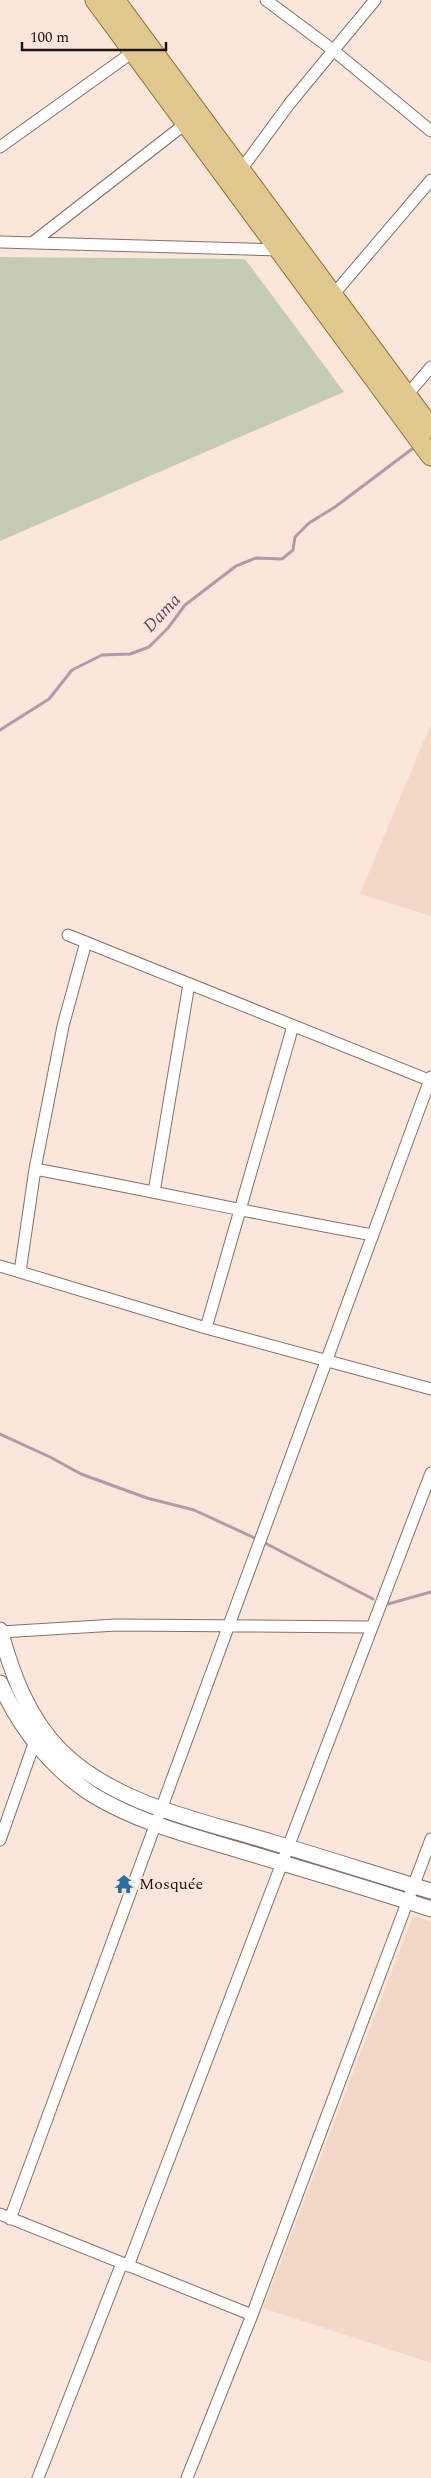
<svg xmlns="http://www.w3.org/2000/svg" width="431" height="2478" viewBox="0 0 431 2478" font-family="Spectral,serif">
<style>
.built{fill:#f3d8c8}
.green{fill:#c5ccb4}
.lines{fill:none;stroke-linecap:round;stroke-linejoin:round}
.stream{stroke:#b797a8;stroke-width:3}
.minor-casing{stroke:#847268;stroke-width:13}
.tertiary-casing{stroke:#847268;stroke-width:17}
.primary-casing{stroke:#8e7132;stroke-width:21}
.minor{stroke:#fff;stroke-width:11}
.tertiary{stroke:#fff;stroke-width:15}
.primary{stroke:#e0c88f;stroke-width:19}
.labels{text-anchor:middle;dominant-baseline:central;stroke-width:4.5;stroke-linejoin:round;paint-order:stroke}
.poi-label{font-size:16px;fill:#1c1511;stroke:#fae6da;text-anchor:start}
.water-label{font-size:18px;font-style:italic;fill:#6b3c57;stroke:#fae6da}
</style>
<rect width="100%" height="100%" fill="#fae6da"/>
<path class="built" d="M431 724V916L360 894Z
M413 1916 431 1922V2363L263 2308Z"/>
<path class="green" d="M0 257 245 259 344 392 0 541Z"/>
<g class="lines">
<path class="stream" d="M0 730 49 699 72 670 102 655 130 654 149 647 168 628 185 605 236 566 256 558 282 559 293 550 295 537 309 523 335 507 416 446
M0 1434 50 1457 81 1474 147 1498 194 1510 257 1539
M263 1542 373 1599
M388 1604 431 1592"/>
<g class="minor-casing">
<path id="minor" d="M266 0 333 50 431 131
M0 147 137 49
M240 171 290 103 375 0
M0 242 279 250
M32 243 185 124
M333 295 431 180
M407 395 431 367
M68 935 431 1081
M35 1169C148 1190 260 1215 373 1235
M154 1192 189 984
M0 1266 206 1328 431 1389
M20 1272 35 1169 63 1026 86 942
M206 1328 293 1026
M1 1632 116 1625 370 1627
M0 1840 35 1741
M0 2214 252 2315
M10 2219 431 1077
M128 2266 431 1473
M38 2478 122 2263
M187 2478 252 2315 431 1839"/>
</g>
<g class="tertiary-casing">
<path id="tertiary" d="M0 1630C12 1674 28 1718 61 1751 116 1805 200 1820 271 1842 325 1858 378 1875 431 1891
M0 1683C19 1727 52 1769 93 1795 139 1823 192 1836 242 1851 305 1870 368 1888 431 1909"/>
</g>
<g class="primary-casing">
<path id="primary" d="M95 0 431 456
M115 0 431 428"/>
</g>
<use href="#minor" class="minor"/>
<use href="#tertiary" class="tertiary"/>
<use href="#primary" class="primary"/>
</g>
<defs>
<g id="temple-bare" transform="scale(1.5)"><path d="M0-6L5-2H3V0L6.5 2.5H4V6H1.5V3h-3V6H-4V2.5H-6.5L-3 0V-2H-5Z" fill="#286fa3" stroke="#fae6da" stroke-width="2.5" paint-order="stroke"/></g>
</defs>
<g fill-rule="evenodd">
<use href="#temple-bare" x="124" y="1884"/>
</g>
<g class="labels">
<g class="poi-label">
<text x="139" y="1884">Mosquée</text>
</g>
<g class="water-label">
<text transform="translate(162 613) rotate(-47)">Dama</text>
</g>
</g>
<path d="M22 42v8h144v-8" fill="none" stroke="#1c1511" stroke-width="2.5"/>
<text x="30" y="42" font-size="15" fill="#1c1511" stroke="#fae6da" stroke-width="4" paint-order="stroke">100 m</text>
</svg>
